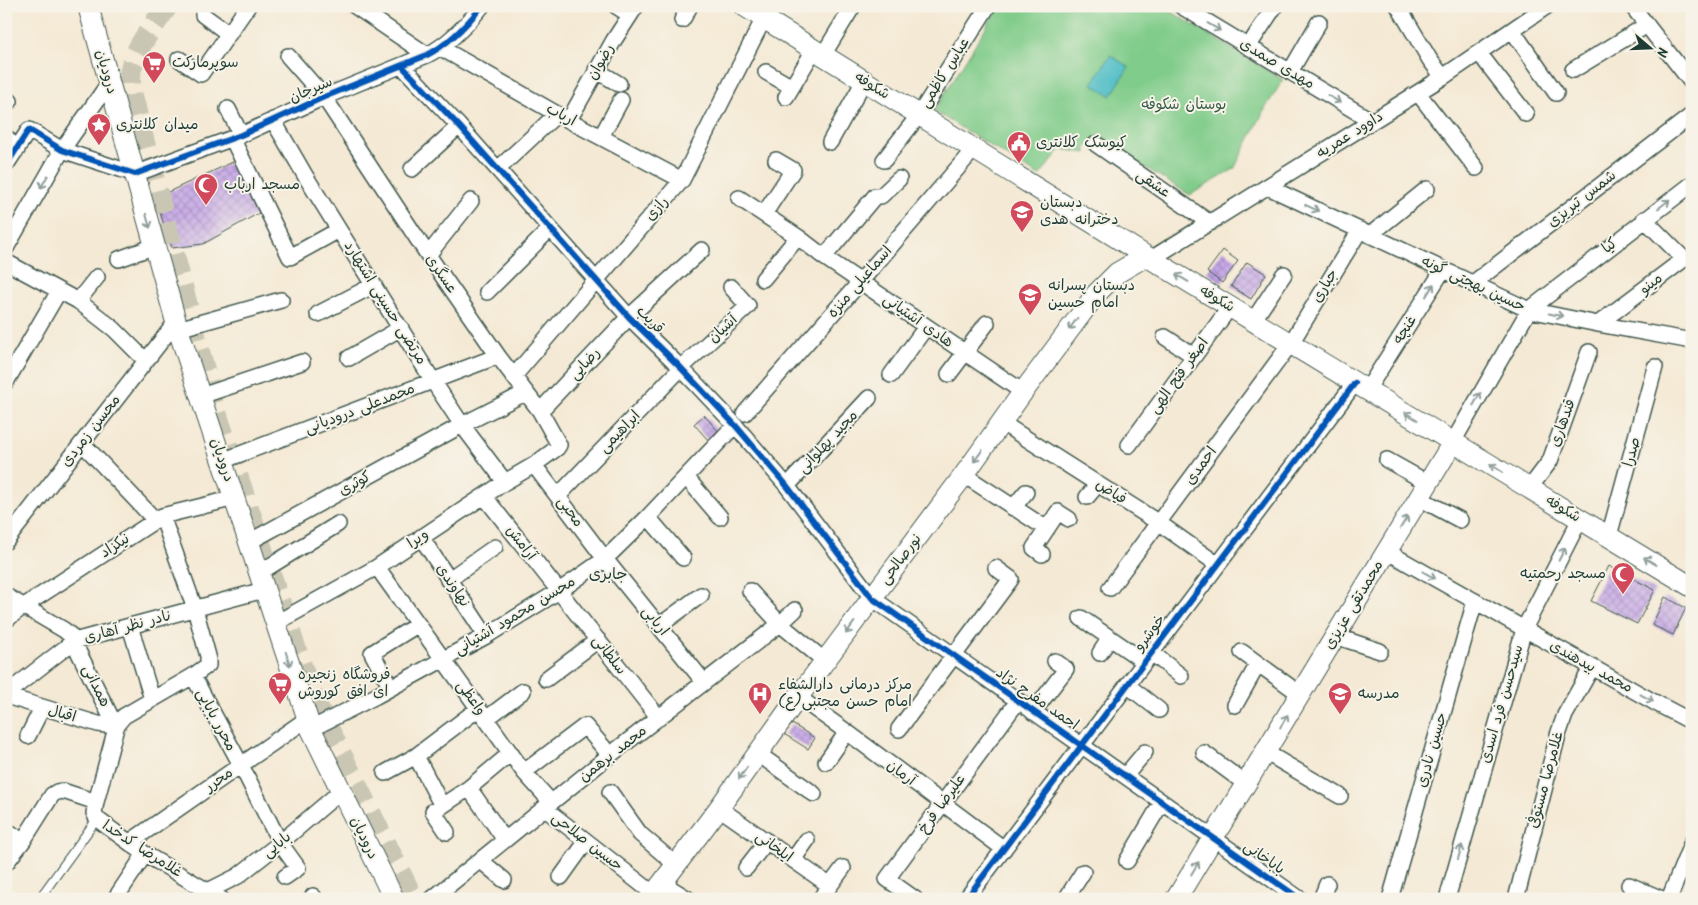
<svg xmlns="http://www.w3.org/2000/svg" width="1698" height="905" viewBox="0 0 1698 905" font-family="Kalam,'Playpen Sans Arabic',sans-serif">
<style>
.green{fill:#80cc8a;stroke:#50845f}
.water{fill:#50bec6;stroke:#387e7d}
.building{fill:url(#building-cross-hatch)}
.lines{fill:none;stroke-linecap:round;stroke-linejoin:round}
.primary-tunnel{stroke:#c9c7b4;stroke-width:22;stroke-dasharray:22 11;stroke-linecap:butt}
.service-casing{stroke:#3f574c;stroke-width:10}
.minor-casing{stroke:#3f574c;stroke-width:18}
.secondary-casing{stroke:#3f574c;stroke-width:22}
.service{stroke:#fff;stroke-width:8}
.minor{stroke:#fff;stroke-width:15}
.secondary{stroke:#fff;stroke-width:20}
.cycleway-casing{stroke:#f7f3e8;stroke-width:9}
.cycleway{stroke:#0057b8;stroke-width:6}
.oneway{stroke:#8f9e9a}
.labels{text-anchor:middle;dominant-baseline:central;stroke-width:4;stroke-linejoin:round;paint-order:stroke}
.street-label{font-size:15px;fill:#1f3d34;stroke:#f7f3e8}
.poi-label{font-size:15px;fill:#1f3d34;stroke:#f7f3e8;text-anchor:start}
.park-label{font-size:15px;fill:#325a45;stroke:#f7f3e8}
.neighbourhood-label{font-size:16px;fill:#1f3d34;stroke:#f7f3e8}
</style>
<defs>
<pattern id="building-cross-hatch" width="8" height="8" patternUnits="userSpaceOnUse" patternTransform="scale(1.25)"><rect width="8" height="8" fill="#c5a6e8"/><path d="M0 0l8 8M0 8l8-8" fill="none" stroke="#9f88bd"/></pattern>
</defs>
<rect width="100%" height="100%" fill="#f7f3e8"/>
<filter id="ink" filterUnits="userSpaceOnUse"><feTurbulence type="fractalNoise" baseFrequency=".02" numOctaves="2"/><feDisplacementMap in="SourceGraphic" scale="10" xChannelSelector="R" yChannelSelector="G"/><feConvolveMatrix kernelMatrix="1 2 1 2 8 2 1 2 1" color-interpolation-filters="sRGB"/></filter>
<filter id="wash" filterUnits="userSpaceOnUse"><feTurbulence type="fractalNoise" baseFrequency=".0096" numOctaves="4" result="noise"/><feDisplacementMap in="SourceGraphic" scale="20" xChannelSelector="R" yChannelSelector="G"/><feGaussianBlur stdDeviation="1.12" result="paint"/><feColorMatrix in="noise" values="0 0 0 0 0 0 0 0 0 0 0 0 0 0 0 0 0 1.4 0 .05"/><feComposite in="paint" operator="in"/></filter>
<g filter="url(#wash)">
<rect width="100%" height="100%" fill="#f4e9d4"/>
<path class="green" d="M999 6H1162L1283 80 1266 107 1234 169 1190 195 1099 139 1086 147V153L1061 149 1039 176 934 111Z"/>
<path class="water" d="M1110 55 1129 67 1111 96 1092 84Z"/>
<g id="blocks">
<path class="building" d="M235 161 259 213 203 244 172 248 155 198Z
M1223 250 1238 261 1222 283 1207 272Z
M1247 262 1266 274 1251 299 1231 286Z
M704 415 718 431 708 440 694 424Z
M1609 566 1655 590 1637 624 1591 601Z
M1665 597 1686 608 1673 635 1652 625Z
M792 724 815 738 808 749 784 734Z
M453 891 463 899H443Z"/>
</g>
</g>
<g filter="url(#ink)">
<use href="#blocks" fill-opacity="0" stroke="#3f574c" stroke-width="1"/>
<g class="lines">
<path class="primary-tunnel" d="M167 6C153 28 128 54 130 82 130 93 135 105 137 116L213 404 310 692 413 899"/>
<g class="service-casing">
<path id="service" d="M39 899 97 819"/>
</g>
<g class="minor-casing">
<path id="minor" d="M355 6 427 55
M616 6 630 15
M1181 6 1372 121
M1398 6 1430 60 1443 77
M1632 6 1692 83
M203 15 229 34
M682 20 690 6
M1512 30 1556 93
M1248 47 1275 6
M441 48 557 114 682 180
M1479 53 1526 114
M823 55 853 6
M179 59 201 74 248 6
M402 66 459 126 629 317 681 368 735 425 787 486 872 598 1300 899
M596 70 619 84
M1573 70 1647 25
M766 72 792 87
M1290 72 1319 22
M1418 93 1476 168
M786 97 814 50
M6 103 10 101
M228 109 241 135
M273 120 306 177 433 381 462 425 505 482
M569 120 614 40 636 6
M6 137 17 150
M601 137 621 100
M232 138 290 257 339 230
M830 142 864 81
M1096 144 1210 223
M884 160 919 115 988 6
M6 165 29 130 62 150 135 174 241 135 324 97 427 55C449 44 466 26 482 6
M412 169 459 126
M498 169 557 114
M1268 187 1529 310 1598 324 1692 341
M739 198 798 237 824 257 1023 392
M764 214 793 170 776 160
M1370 235 1427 189
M6 248 62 150 109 83
M428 255 471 201
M824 257 875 196H881L899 179
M119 259 155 246
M1151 259 1443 77 1547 6
M6 262 78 301 114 329 146 361
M763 279 798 237
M1472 284 1692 115
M487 292 550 229
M78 301 97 277
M318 314 374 285
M1253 321 1284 274
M1598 324 1684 259 1644 219
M178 329 281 300
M1165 337 1194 356
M349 358 401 328
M949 374 987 323
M891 375 926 327
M514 376 682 180 764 18
M6 382 59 291
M1367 390 1443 270
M201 396 302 362
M540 411 629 317 702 250
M745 413 861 281 974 149
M1002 423 1159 523 1217 564
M1453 442 1529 310 1692 184
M82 443 155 520
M1129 445 1230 307
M1387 460 1428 483
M222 461 498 356
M534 465 605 559 704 682
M964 475 1047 529
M686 477 720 517
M787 486 869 398
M1529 489 1550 461 1589 352
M484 496 659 718
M558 496 681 368 748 306 731 287
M1087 497 1098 484
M1419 498 1460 520
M1013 508 1026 492
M162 516 195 609 208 656V665L193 676 124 716 118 723 116 728 96 802 94 813 97 819 145 854 221 899
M648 517 683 558
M1609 536 1655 367
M421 537 486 636
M6 541 176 322
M249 542 462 425 521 395
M1386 551 1654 702 1692 722
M1042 554 1034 548 1058 512 1069 519
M377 567 524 772 551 802
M259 573 338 524
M448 580 495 547
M1110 588 1291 343 1360 230
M750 591 780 624 825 661
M6 596 64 630 70 635 114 723
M1081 618 1145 662
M6 620 24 606 162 516 235 498
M276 623 377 567 505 482 534 465 557 448 559 445 540 411 498 356 428 255 324 97 288 56
M130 626 152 699
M659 626 701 595
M1335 636 1380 651
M1242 652 1300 694
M1100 653 1110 638
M1152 653 1181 676
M193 676 241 765 280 843 298 868 285 877
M546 679 598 640
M1127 685 1159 710
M391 688 372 653 417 625
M6 694 74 641 264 590
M6 696 98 724 106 725 118 723
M798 697 847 732 1004 849
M1235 705 1258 664
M1033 712 1066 669 1055 661
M486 719 523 691
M311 729 376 696 486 636 559 591 605 559 648 517 735 425
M899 729 1011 579 996 568
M28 736 42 708
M1265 752 1340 796
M757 753 814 794
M1204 753 1246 784
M416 756 442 806 433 811 447 832
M826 762 847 732
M524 772 585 726 610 755
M385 773 416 756 478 709
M1125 776 1145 752
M469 788 505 840
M610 792 640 834 675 864
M442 806 469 788 511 753
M544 808 654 894
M719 808 829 885
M6 830 23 841
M130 842 307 719
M480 860 504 880
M793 860 807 840
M1127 861 1162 802
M6 863 23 841 52 795 57 792 63 791 96 802
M746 868 767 841
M561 877 586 842
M662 883 688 899
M1629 885 1662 899
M208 891 238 876 280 843 341 791
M313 896 315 899
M115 899 145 854
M432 899 610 755 780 624 795 610
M820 899 843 868
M915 899 887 879 1018 701
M966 899 1355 383
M1066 899 1083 872
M1321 899 1327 884
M1390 899 1475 601
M1447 899 1524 629 1580 519
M1516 899 1558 735 1565 715 1592 667
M1669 899 1692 842"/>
</g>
<g class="secondary-casing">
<path id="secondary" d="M88 6 178 329 311 729 394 899
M744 6 1146 256 1692 587
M650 899 719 808 798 697 964 475 1023 392 1096 294 1117 273 1146 256
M1176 899 1453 442"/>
</g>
<use href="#service" class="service"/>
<use href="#minor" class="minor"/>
<use href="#secondary" class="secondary"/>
<g class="cycleway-casing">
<path id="cycleway" d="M402 66 459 126 629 317 681 368 735 425 787 486 872 598 1300 899
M6 165 29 130 62 150 135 174 241 135 324 97 427 55C449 44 466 26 482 6
M966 899 1355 383"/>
</g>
<use href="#cycleway" class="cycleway"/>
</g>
<defs><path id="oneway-shaft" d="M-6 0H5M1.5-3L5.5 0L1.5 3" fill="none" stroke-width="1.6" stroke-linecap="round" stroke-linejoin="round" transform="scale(1.25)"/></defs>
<g class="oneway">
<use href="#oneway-shaft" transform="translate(1214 27) rotate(31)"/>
<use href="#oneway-shaft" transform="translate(1334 99) rotate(31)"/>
<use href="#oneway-shaft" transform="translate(44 182) rotate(120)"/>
<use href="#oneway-shaft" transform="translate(1664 204) rotate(-37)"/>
<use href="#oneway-shaft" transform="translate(1312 208) rotate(25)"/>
<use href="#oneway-shaft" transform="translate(148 221) rotate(74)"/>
<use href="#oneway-shaft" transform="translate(1182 278) rotate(-149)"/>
<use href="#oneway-shaft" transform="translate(1430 290) rotate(-58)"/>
<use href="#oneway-shaft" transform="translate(1556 315) rotate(12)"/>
<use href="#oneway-shaft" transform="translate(1073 324) rotate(126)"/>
<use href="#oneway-shaft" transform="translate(1477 399) rotate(-60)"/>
<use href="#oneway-shaft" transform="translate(1411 416) rotate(-149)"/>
<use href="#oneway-shaft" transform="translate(978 456) rotate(126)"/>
<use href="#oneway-shaft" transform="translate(1496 468) rotate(-148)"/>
<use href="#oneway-shaft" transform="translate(1404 522) rotate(-59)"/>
<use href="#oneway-shaft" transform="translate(1562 554) rotate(-63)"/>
<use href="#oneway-shaft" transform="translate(1650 561) rotate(-149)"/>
<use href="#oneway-shaft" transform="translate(1429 575) rotate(29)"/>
<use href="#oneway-shaft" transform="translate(850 628) rotate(126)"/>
<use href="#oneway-shaft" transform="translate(288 659) rotate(72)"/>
<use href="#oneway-shaft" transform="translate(1647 698) rotate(29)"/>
<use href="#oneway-shaft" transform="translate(1284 721) rotate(-59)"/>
<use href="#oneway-shaft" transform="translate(743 773) rotate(125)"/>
<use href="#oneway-shaft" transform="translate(1460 852) rotate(-74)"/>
<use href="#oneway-shaft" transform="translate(1195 868) rotate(-59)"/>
</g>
</g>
<defs>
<g id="supermarket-pin" transform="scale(1.25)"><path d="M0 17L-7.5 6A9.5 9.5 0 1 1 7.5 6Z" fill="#d1495b" stroke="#f7f3e8"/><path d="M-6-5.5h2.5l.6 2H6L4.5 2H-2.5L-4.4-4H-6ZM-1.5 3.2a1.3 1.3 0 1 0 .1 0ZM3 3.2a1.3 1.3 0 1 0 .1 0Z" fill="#fff"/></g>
<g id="sight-pin" transform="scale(1.25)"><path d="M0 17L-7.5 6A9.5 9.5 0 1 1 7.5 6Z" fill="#d1495b" stroke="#f7f3e8"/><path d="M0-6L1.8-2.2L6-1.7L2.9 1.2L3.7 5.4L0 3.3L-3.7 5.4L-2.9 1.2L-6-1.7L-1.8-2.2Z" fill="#fff"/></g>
<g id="civic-pin" transform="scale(1.25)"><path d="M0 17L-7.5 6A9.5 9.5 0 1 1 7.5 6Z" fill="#d1495b" stroke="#f7f3e8"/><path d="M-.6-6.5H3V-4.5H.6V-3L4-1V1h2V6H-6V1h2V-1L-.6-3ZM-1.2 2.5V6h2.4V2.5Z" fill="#fff"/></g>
<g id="mosque-pin" transform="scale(1.25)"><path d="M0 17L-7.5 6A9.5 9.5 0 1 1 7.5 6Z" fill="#d1495b" stroke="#f7f3e8"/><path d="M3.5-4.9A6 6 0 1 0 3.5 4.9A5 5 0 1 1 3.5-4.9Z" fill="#fff"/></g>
<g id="school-pin" transform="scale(1.25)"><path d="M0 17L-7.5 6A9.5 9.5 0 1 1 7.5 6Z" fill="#d1495b" stroke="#f7f3e8"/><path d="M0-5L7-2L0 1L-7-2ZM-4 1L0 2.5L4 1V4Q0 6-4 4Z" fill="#fff"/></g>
<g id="hospital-pin" transform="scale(1.25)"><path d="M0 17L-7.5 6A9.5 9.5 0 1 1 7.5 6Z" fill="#d1495b" stroke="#f7f3e8"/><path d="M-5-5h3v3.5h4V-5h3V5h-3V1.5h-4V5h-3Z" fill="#fff"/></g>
</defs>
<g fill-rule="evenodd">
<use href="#supermarket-pin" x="154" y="63"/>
<use href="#sight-pin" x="99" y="125"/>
<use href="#civic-pin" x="1019" y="143"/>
<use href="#mosque-pin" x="206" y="185"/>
<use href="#school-pin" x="1022" y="212"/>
<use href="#school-pin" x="1030" y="295"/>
<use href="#mosque-pin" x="1623" y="574"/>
<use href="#supermarket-pin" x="280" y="684"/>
<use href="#hospital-pin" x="760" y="694"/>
<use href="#school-pin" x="1340" y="694"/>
</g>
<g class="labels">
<g class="street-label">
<text transform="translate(601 62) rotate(-60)">رضوان</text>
<text transform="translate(1277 64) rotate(31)">مهدی صمدی</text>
<text transform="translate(106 72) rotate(74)">درودیان</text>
<text transform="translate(945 73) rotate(-58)">عباس کاظمی</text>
<text transform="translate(872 86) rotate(32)">شکوفه</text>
<text transform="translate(311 90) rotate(-23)">سیرجان</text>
<text transform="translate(561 115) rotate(28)">ارباب</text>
<text transform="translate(1350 135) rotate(-32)">داوود عمریه</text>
<text transform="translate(1153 184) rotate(34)">عشقی</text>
<text transform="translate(1582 199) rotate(-38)">شمس تبریزی</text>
<text transform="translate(657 209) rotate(-49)">رازی</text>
<text transform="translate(1610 246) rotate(-38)">کیا</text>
<text transform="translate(441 274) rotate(55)">عسگری</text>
<text transform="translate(860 282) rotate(-49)">اسماعیلی منزه</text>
<text transform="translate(1473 284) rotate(25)">حسین بهجتی گونه</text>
<text transform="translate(1651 284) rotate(-37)">مینو</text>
<text transform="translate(1325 286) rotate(-59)">جباری</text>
<text transform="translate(1217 299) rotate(31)">شکوفه</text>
<text transform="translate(385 303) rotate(58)">مرتضی حسینی اشتهارد</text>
<text transform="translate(650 320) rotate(45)">قریب</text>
<text transform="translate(918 321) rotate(35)">هادی آشتیانی</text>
<text transform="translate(723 329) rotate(-43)">آشیان</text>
<text transform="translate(1405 330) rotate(-58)">غنچه</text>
<text transform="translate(585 364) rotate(-47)">رضایی</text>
<text transform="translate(1179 376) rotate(-54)">اصغر فتح الهی</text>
<text transform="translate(360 409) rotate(-21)">محمدعلی درودیانی</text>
<text transform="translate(1563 423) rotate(-70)">قندهاری</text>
<text transform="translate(91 431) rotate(-52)">محسن زمردی</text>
<text transform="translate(620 432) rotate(-46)">ابراهیمی</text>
<text transform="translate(828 442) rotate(-47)">مجید پهلوانی</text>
<text transform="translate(1632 452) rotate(-75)">صدرا</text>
<text transform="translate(222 460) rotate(71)">درودیان</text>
<text transform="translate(1201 466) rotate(-54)">احمدی</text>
<text transform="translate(355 484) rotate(-29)">کوثری</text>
<text transform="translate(1111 492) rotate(33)">فیاض</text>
<text transform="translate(1563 509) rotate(31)">شکوفه</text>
<text transform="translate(570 512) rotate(54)">محبی</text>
<text transform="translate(418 539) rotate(-34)">ویرا</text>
<text transform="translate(521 543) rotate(52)">آرامش</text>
<text transform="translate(115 546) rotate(-33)">نیکزاد</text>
<text transform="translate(901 559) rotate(-53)">نورصالحی</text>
<text transform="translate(453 586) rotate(56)">نهاوندی</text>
<text transform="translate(1354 605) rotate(-59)">محمدتقی عزیزی</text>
<text transform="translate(515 616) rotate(-31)">محسن محمود آشتیانی</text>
<text transform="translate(655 621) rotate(51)">اربابی</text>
<text transform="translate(128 627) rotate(-15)">نادر نظر آهاری</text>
<text transform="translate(1150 633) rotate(-53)">خوشرو</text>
<text transform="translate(609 655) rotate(52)">سلطانی</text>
<text transform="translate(1591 667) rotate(29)">محمد بیدهندی</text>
<text transform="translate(96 686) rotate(64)">همدانی</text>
<text transform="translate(471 698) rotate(54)">واعظی</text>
<text transform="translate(1037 699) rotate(35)">احمد مفرح نژاد</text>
<text transform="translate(1502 704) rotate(-74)">سیدحسن فرد اسدی</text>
<text transform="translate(62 714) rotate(16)">اقبال</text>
<text transform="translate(216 720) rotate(62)">محرر بابایی</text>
<text transform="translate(1432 750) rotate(-74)">حسین نادری</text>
<text transform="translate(613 754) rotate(-38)">محمد برهمن</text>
<text transform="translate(901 773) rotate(37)">آرمان</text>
<text transform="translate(219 780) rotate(-35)">محرر</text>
<text transform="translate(1546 780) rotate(-75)">غلامرضا مستوفی</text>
<text transform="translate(942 804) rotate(-54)">علیرضا فرخ</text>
<text transform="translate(364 838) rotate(64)">درودیان</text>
<text transform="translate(587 842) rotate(38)">حسین صلاحی</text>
<text transform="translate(277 845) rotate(-39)">بابایی</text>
<text transform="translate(774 847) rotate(36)">ایلخانی</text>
<text transform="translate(142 849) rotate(33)">غلامرضا کدخدا</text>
<text transform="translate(1264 858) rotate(35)">باباخانی</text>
</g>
<g class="poi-label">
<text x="172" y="63">سوپرمارکت</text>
<text x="116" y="125">میدان کلانتری</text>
<text x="1036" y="143">کیوسک کلانتری</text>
<text x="224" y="185">مسجد ارباب</text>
<text x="1040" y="203">دبستان<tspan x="1040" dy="17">دخترانه هدی</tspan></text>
<text x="1048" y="286">دبستان پسرانه<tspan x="1048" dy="17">امام حسین</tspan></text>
<text x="1606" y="574" text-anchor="end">مسجد رحمتیه</text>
<text x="298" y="675">فروشگاه زنجیره<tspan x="298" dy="17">ای افق کوروش</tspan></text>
<text x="778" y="685">مرکز درمانی دارالشفاء<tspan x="778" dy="17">امام حسن مجتبی(ع)</tspan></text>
<text x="1358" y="694">مدرسه</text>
</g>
<g class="park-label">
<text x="1184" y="105">بوستان شکوفه</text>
</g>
<g class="neighbourhood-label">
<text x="608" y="574">جابری</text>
</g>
</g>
<rect width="1698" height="905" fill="none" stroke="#f7f3e8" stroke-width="25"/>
<g transform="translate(1650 48) rotate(109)" stroke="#f7f3e8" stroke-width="4" paint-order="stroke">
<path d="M0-4L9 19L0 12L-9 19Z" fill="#1f3d34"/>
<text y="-8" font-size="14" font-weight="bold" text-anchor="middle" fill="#1f3d34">N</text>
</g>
</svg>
